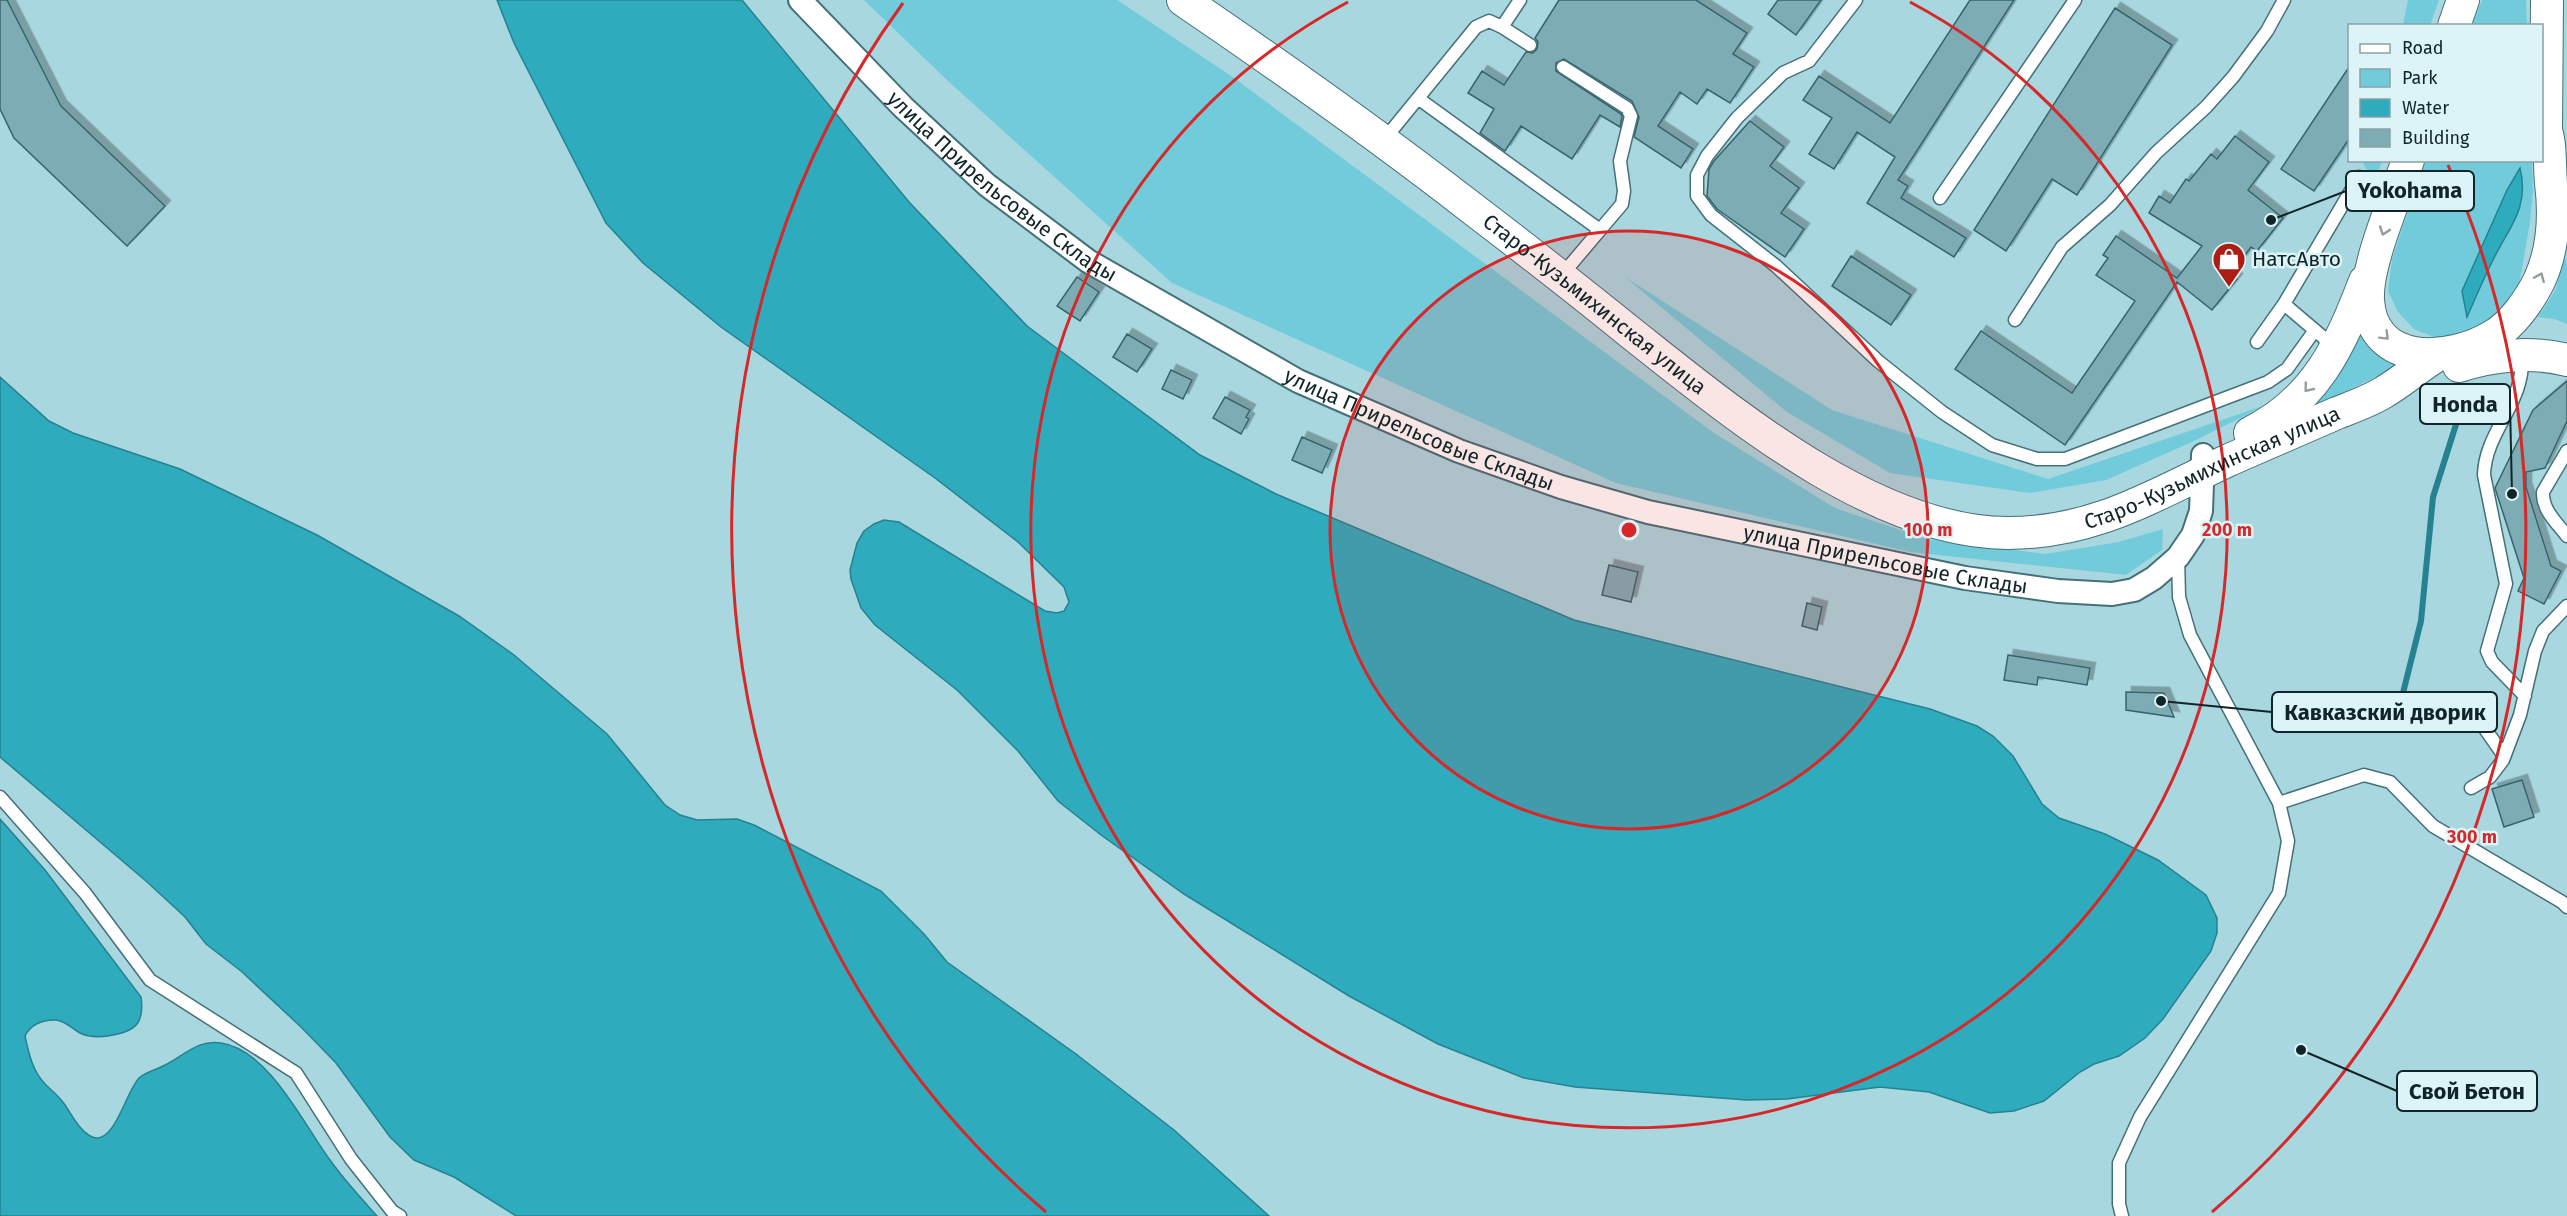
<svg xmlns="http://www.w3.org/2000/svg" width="2567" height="1216" viewBox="0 0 2567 1216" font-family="'Fira Sans',sans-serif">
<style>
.green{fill:#71cbda}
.water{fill:#2eabbd;stroke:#258290;stroke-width:1.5}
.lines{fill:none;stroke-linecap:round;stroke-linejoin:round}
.stream{stroke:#258290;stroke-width:6}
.building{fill:#7dacb4;stroke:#37646c;stroke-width:1.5;filter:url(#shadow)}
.lane-casing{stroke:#447078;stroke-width:15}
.street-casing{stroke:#447078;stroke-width:26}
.secondary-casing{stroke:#447078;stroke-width:34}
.lane{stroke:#fff;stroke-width:12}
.street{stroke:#fff;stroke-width:22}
.secondary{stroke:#fff;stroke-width:32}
.oneway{stroke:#949c9e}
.ring{fill:none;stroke:#d62828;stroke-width:3}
.labels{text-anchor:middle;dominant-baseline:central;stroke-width:5;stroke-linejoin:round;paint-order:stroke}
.street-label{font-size:21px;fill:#112427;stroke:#dcf4f8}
.poi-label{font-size:21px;fill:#112427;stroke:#dcf4f8;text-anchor:start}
.centre{fill:#d62828;stroke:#dcf4f8;stroke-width:3}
.ring-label{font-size:18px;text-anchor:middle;font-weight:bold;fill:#d62828;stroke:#dcf4f8;stroke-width:5;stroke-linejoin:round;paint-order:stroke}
.leader{fill:none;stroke:#112427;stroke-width:2}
.callout-dot{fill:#112427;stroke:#dcf4f8;stroke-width:2}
.callout{fill:#dcf4f8;stroke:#112427;stroke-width:2}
.callout-label{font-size:22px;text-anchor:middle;font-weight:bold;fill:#112427}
</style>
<defs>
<filter id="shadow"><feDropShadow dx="5.5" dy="-5.5" stdDeviation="0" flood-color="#0004"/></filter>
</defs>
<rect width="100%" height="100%" fill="#a8d7e0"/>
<path class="green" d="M864 0H1117L1234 78 1714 433 1835 508 1927 539 2045 554 2119 542 2163 529 2162 550 2126 575 1910 552 1616 483 1172 283 948 81Z
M2408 0H2439L2430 25H2403Z
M2482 0H2526L2527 25H2472Z
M2362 161H2382L2374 184Z
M2424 161 2532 162 2533 191 2530 222 2519 285 2504 306 2485 326 2444 341 2414 329 2398 312 2388 291 2392 260Z
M2564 256 2567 263V324L2554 319 2538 317 2556 289Z
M1625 277 1832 410 2048 479 2266 405 2194 441 2106 480 2030 493 1890 473 1787 412Z
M2362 318 2404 363 2308 410Z"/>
<path class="water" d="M497 0H742L909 202 1027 326 1200 455 1276 494 1574 620 1930 709 1977 726 1993 736 2013 756 2042 804 2059 818 2105 834 2158 860 2206 895 2217 918V933L2211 951 2163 1019 2145 1038 2119 1056 2094 1064 2080 1072 2044 1101 2014 1111 1990 1113 1929 1092 1880 1087 1787 1099 1747 1100 1575 1087 1524 1078 1438 1044 1349 996 1184 894 1101 835 1058 801 1018 751 957 690 875 625 861 608 851 579 850 570 857 543 864 531 874 524 884 520 899 522 1045 611 1057 613 1064 611 1069 602 1064 587 1018 542 935 478 721 327 643 263 606 223 514 43Z
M2520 168C2530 209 2508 228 2492 262 2483 280 2475 299 2467 317L2462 291 2507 190Z
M0 377 49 421 73 433 180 469 317 535 459 616 514 655 607 734 665 805 680 815 697 820 737 819 754 825 881 891 924 934 947 962 1076 1054 1174 1130 1269 1216H516L454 1177 414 1160 390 1137 336 1063 301 1027 241 971 206 944 185 917 146 881 0 757Z
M0 819 45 870 141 997C145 1025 134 1032 108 1036 100 1037 88 1037 80 1033 72 1029 66 1021 56 1020 43 1019 30 1025 25 1036 29 1055 33 1072 46 1085 53 1092 60 1097 65 1105 72 1115 82 1136 96 1138 116 1139 126 1092 139 1078 145 1072 156 1070 163 1066 183 1057 197 1039 221 1043 269 1050 304 1125 330 1160 344 1180 361 1198 377 1216H0Z"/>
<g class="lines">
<path class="stream" d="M2402 697 2421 621 2433 497 2466 393"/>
</g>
<path class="building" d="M0 0H7L61 106 165 206 127 246 14 138 0 109Z
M1559 0H1696L1747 33 1733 54 1754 67 1730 103 1707 89 1697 104 1680 92 1658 126 1693 149 1681 168 1634 137 1639 117 1632 101 1564 59 1556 63V71L1621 114 1622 117 1620 127 1600 115 1572 159 1521 126 1505 151 1480 133 1494 109 1468 93 1482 71 1504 85 1526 52 1533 53 1537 49 1538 42 1535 38Z
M1778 0H1821L1796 35 1768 14Z
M1970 0H2014L1898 180 1908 186 1901 198 1966 238 1954 257 1867 203 1895 157 1857 132 1834 169 1809 154 1832 118 1803 100 1819 76 1890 123Z
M2115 8 2172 45 2077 195 2052 179 2006 251 1974 230Z
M2349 67V139L2314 191 2281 169Z
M1750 121 1784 147 1770 166 1799 188 1781 213 1804 229 1785 257 1717 209 1707 196 1709 169 1714 161Z
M2235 136 2269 162 2248 190 2283 218 2257 251 2251 247 2231 274 2237 279 2212 310 2177 282 2065 445 1955 369 1981 331 2072 393 2135 301 2096 275 2108 258 2103 255 2116 236 2177 278 2202 246 2149 213 2159 196 2170 203 2186 179 2189 181 2211 154 2217 159Z
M1851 256 1911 295 1891 325 1832 286Z
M1077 277 1099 292 1080 321 1057 306Z
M1127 334 1152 349 1137 372 1113 357Z
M1171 370 1192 380 1183 399 1162 389Z
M2567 381V421L2545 468 2526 472V487L2551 566 2561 571 2544 604 2518 591 2524 578 2495 488 2533 410Z
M1225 397 1250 410 1246 417 1249 419 1241 434 1213 418Z
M1302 437 1332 450 1322 473 1292 460Z
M1609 565 1638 572 1631 602 1602 595Z
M1807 603 1822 607 1817 630 1802 626Z
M2008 655 2090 668 2087 685 2038 677 2037 685 2004 680Z
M2126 692 2164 693 2174 717 2126 710Z
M2522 780 2534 817 2504 827 2492 789Z"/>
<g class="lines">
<g class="lane-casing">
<path id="lane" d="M1856 0 1809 61 1783 73 1737 118 1707 156 1697 175V196L1711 215 1776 266 1878 361 1942 412 1992 445 2037 459H2065L2268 382 2287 369 2315 330
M1502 27 1530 45
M1419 99 1600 230
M1383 141 1476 27 1489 21 1502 27 1520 0
M1940 198 2075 0
M1561 276 1622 204 1624 191 1620 161 1631 116 1627 108 1563 67
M2284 304 2324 338 2330 351
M2015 320 2062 247 2110 205 2156 153 2206 107 2233 77 2267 31 2284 0
M2257 342 2284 304 2359 177
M2522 356C2525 403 2485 431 2484 475L2506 584 2487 651 2492 662 2525 696
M2567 451 2543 492C2542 510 2557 523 2567 536
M2481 723 2504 756
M2471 788 2490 777 2503 760 2520 715 2535 651 2543 631 2567 606
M0 797 85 893 150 980 296 1073 351 1159 392 1211 400 1216
M2279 803 2364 775 2390 782 2433 826 2562 902 2567 907
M2122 1216 2119 1204V1163L2140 1117 2279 893 2288 841 2279 803 2190 635 2179 597 2178 557"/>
</g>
<g class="street-casing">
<g id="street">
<path id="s1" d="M800 0 903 107 987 185 1088 261 1298 381 1459 451 1561 487 1648 512 1965 578 2058 591 2112 594 2134 590 2154 578 2178 557 2193 535 2201 511 2203 455"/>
</g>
</g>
<g class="secondary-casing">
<g id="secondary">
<path id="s2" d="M1183 0C1280 66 1376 134 1469 206 1524 248 1578 290 1631 333 1731 412 1875 533 2008 533 2095 533 2154 495 2229 460 2265 444 2301 429 2337 413 2352 407 2370 401 2384 392 2403 381 2419 366 2438 355"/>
<path d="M2454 26 2463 0"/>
<path d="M2546 129 2547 0"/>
<path d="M2408 160C2396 197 2366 264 2368 300 2372 368 2450 362 2493 336 2512 325 2529 301 2539 281 2553 251 2555 215 2551 183 2549 163 2552 138 2542 121"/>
<path d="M2459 366C2493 355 2532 351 2567 360"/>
<path d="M2250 433C2316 400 2340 346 2365 281"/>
</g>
</g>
<use href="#lane" class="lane"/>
<use href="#street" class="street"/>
<use href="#secondary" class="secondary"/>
</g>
<defs><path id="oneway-chevron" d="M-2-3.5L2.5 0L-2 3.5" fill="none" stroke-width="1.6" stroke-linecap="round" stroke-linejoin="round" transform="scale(1.5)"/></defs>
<g class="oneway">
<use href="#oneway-chevron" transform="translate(2384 231) rotate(109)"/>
<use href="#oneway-chevron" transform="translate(2540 277) rotate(-67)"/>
<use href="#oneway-chevron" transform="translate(2385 336) rotate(45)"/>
<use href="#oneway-chevron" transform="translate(2308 388) rotate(129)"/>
</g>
<circle cx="1629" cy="530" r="299" fill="#d62828" fill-opacity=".12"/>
<g class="ring">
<circle cx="1629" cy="530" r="299"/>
<path d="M1910 2A598 598 0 1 1 1348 2"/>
<path d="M1046 1212A897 897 0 0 1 903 3M2448 165A897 897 0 0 1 2212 1212"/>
</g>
<defs>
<g id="shop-pin" transform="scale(1.725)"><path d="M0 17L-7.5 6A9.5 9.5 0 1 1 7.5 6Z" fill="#ad1d12" stroke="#dcf4f8"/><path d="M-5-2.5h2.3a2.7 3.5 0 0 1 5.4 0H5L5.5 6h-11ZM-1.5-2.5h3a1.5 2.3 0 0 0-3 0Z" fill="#fff"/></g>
</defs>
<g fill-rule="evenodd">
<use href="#shop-pin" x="2229" y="259"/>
</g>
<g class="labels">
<g class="street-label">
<text stroke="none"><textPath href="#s1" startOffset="276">улица Прирельсовые Склады</textPath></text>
<text stroke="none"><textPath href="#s2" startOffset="512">Старо-Кузьмихинская улица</textPath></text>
<text stroke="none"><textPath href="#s1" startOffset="762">улица Прирельсовые Склады</textPath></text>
<text stroke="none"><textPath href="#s2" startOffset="1209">Старо-Кузьмихинская улица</textPath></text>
<text stroke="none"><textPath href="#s1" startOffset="1248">улица Прирельсовые Склады</textPath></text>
</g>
<g class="poi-label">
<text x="2252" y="259">НатсАвто</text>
</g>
</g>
<circle cx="1629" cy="530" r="9" class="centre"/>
<g class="ring-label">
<text x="1928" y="536">100 m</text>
<text x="2227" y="536">200 m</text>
<text x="2472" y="843">300 m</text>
</g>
<path class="leader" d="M2271 220L2346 191M2512 494L2510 404M2161 701L2272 712M2301 1050L2397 1091"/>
<g class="callout-dot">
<circle cx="2271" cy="220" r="6"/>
<circle cx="2512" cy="494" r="6"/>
<circle cx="2161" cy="701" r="6"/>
<circle cx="2301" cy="1050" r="6"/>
</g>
<g class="callout">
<rect x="2346" y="171" width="128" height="40" rx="6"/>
<rect x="2420" y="384" width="90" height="40" rx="6"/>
<rect x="2272" y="692" width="225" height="40" rx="6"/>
<rect x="2397" y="1071" width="140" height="40" rx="6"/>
</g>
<g class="callout-label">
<text x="2410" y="198">Yokohama</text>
<text x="2465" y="412">Honda</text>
<text x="2385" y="720">Кавказский дворик</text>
<text x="2467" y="1099">Свой Бетон</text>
</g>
<rect x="2348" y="24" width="195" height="138" fill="#dcf4f8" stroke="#8ba1a4" stroke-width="1.5"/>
<rect x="2360" y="44" width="30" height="9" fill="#ffffff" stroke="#8ba1a4" stroke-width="1.5"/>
<text x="2402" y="54" font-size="18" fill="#112427">Road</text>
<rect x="2360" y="69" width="30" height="18" fill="#71cbda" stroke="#8ba1a4" stroke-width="1.5"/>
<text x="2402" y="84" font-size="18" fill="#112427">Park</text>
<rect x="2360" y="99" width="30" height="18" fill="#2eabbd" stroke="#8ba1a4" stroke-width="1.5"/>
<text x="2402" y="114" font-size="18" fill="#112427">Water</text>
<rect x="2360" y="129" width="30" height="18" fill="#7dacb4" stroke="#8ba1a4" stroke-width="1.5"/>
<text x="2402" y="144" font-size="18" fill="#112427">Building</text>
</svg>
